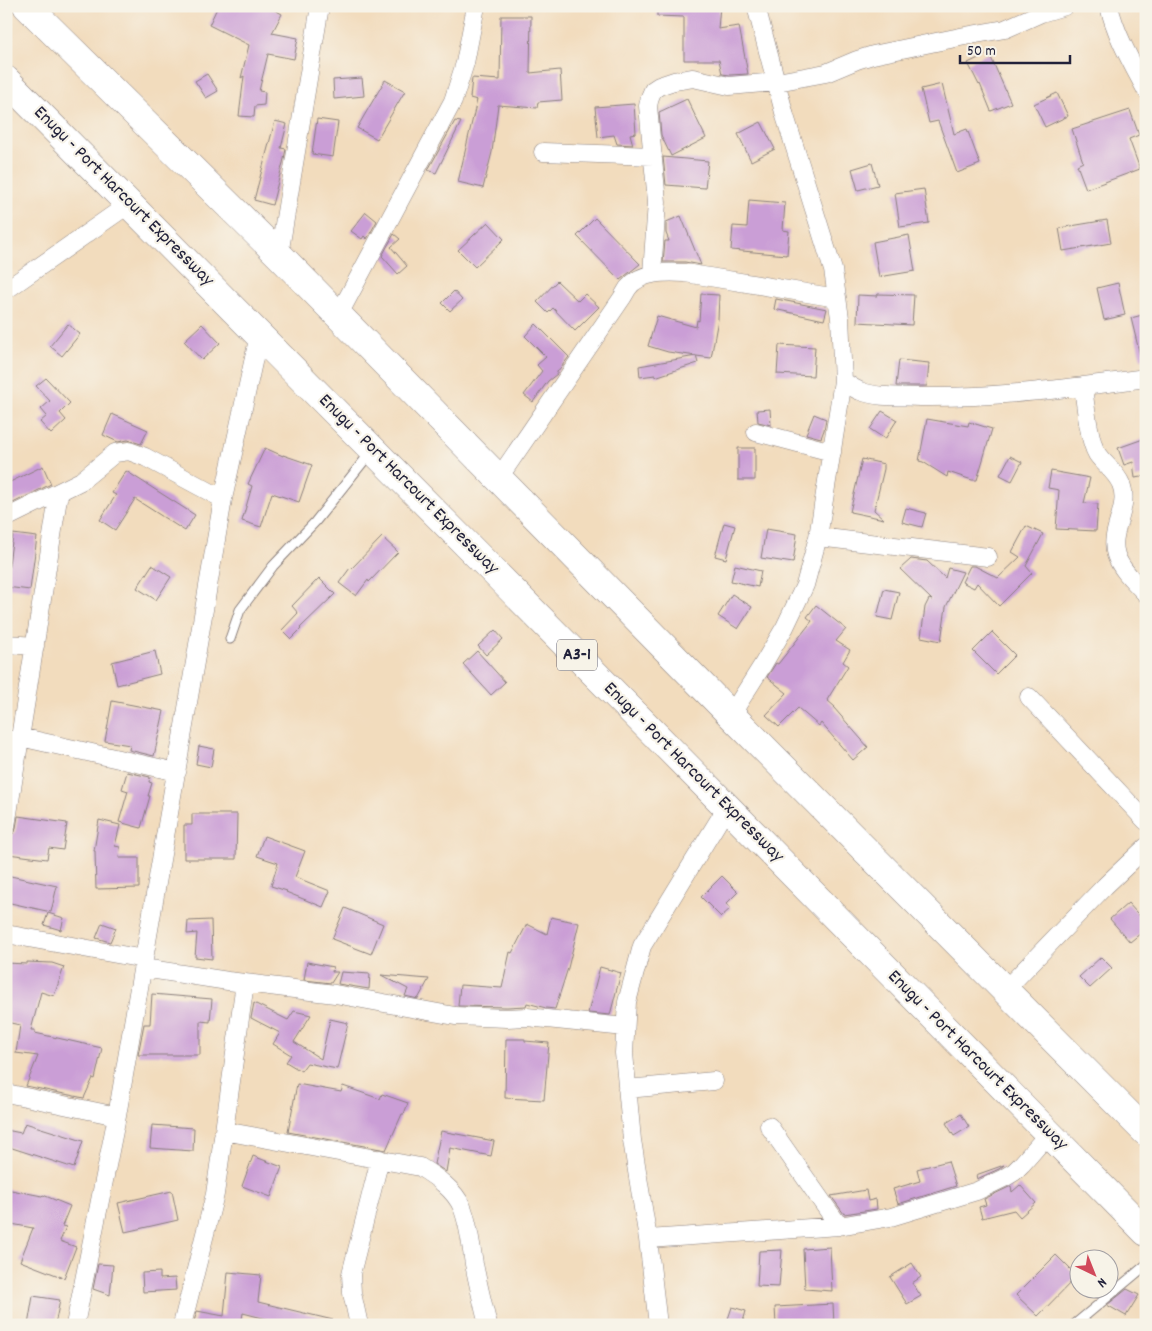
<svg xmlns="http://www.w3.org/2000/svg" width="1152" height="1331" viewBox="0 0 1152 1331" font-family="Dekko,sans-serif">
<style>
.building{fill:#ca9ed6}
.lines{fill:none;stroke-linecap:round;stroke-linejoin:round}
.service-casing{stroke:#8a7f7c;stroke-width:11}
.minor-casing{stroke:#8a7f7c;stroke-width:19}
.trunk-casing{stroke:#8a7f7c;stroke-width:29}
.service{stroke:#fff;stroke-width:9}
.minor{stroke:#fff;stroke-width:18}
.trunk{stroke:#fff;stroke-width:28}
.labels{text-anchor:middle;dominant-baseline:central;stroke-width:4.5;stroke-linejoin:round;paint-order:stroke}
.shield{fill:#f7f3e8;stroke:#62616f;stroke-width:1}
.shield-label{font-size:18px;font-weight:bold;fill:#22223b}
.street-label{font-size:19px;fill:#22223b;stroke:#f7f3e8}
</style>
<rect width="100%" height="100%" fill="#f7f3e8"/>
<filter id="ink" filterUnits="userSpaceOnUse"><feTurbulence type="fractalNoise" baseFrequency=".02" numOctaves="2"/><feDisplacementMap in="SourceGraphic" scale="10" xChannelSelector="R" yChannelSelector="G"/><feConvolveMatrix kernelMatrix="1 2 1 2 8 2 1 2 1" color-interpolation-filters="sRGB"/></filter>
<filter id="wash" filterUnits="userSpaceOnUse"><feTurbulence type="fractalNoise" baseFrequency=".0096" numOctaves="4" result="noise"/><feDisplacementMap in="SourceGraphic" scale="20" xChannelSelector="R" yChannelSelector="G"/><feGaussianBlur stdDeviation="1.12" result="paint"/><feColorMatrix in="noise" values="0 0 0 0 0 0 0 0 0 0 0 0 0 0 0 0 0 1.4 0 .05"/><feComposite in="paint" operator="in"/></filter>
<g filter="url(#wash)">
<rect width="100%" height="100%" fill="#f2dcbd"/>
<g id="blocks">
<path class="building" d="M218 6H267L282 14 272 33 298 38 294 59 268 54 259 91 265 92 264 105 255 106 254 117 239 116 244 76 241 78 249 45 209 25Z
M657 6H720L718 29 739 26 748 74 730 75 722 74 719 60H684V17L657 16Z
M501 16H531L530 73 560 70 562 100 538 102 537 108 498 105 492 152 483 188 458 182 477 100 470 98 472 78 500 80Z
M989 53 1011 103 991 111 980 84 979 85 968 63Z
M207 74 218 91 206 98 195 81Z
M362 78 364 96 334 99 333 80Z
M385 80 405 91 377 139 357 128Z
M942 84 954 134 967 129 980 164 957 173 938 121 929 123 921 89Z
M1057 93 1068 116 1045 127 1034 104Z
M687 99 706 138 671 156 661 135 659 112Z
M634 104 636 133 630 134 633 145 617 144 614 135 598 137 595 107Z
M1130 110 1139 135 1129 139 1140 169 1086 189 1077 165 1083 162 1072 129Z
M317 119 338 122 333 157 312 154Z
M275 121 287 124 281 148 286 149 284 159 272 205 254 200Z
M455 121 461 122 436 173 428 170Z
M761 122 775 149 751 161 738 134Z
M663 157 708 161 705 188 666 185Z
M872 163 878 185 858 190 852 169Z
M924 189 929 223 900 227 895 193Z
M749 200 785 203 783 230 789 231 787 255 731 250 733 226 747 227Z
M366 212 377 221 367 239 364 236 362 239 351 231Z
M681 216 701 265 685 262H663L665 241H669L666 233V222Z
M595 218 640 264 620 280 577 236Z
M1107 220 1111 243 1063 251 1059 228Z
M488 222 504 239 475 267 458 250Z
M394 234 400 239 391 247 407 266 398 274 382 256Z
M909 235 915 271 879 277 873 242Z
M557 281 578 301 585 294 599 307 575 331 553 308 548 313 537 302Z
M1118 283 1125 315 1104 320 1097 288Z
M454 291 462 300 450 311 442 303Z
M701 294 719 295 718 319 711 358 668 352 648 346 657 316 696 327 697 320 699 321Z
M878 294 914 295 912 325 857 322 858 295 877 296Z
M776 299 827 309 824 320 774 309Z
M1146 314V358L1141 359 1131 318Z
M68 324 80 334 62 356 50 346Z
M202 324 220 343 202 360 184 341Z
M536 324 569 357 557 372V374L548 381 533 402 524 395 542 371 537 365 546 357 525 336Z
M779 345 815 347 813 376 777 374Z
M696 356 698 363 655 377V375L640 377 639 366Z
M899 360 929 363 927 386H896Z
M46 378 70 403 60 413 66 420 51 434 40 422 47 416 41 409 50 401 36 386Z
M770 409 771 425 758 422 757 410Z
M882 411 897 420 885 439 870 429Z
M112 414 148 430 141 444 128 440 118 442 103 435Z
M814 414 826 419 824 430 821 438 806 434Z
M927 419 968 426 969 422 992 429 977 480H972L948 472 947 477 923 462 919 461Z
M1146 438V476L1135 478 1133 462 1124 465 1118 448Z
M265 448 283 456V455L312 465 299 502 272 493 261 527 242 521 252 486 248 484Z
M738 448H755V480H738Z
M1010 456 1022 462 1012 481 1000 475Z
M862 459 884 464V469L874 510 884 519 850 512Z
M43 466 51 484 13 503 6 489V484Z
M126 471 195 515 185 531 135 499 115 530 100 520 116 495 112 493Z
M1051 471 1090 478 1084 503 1098 504 1096 531 1056 529 1059 490 1048 488Z
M906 508 926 513 922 527 902 522Z
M724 523 735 526 726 559 715 556Z
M1026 526 1043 534 1026 566 1032 573 999 606 977 583 974 588 962 582 970 566H975L998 578 1020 557 1012 552Z
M766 529 797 534 793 563 761 558Z
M13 534 37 537 30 590 6 587Z
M382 537 398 552 369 582 368 580 356 596 339 583 350 568 351 569Z
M911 559 927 561 945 578 948 568 963 572 946 607 941 641 921 637 925 607 929 599 932 600 900 569Z
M152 565 171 577 156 600 137 588Z
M735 565 761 571 758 587 731 581Z
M319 578 335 594 300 628 301 629 291 639 282 630 298 613 292 606Z
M884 589 899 592 892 620 877 617Z
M732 594 752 607 738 629 718 616Z
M816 605 846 629 836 641 850 650 843 662 848 666 827 700 835 707 834 708 868 747 853 760 821 723 819 726 798 708 779 727 766 715 787 693 767 677 776 663 778 664 812 621 807 617Z
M495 630 503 639 486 655 478 646Z
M992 632 1015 655 996 674 973 651Z
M155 651 160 674 117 685 112 662Z
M477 651 505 682 491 695 463 664Z
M112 701 164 711 154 756 129 750 130 745 105 741Z
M199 746 214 749 211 767 196 764Z
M127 772 150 777 149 782 152 783 148 796H150L141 828 119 822 128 791 122 789Z
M192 814H237L236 859H184V825H192Z
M18 816 67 823 63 850 49 848 47 859 8 854 11 835 15 832 16 828Z
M99 820 120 825 115 846 120 847 119 858H139V888L96 889 95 851H94Z
M264 836 305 851 295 877 330 891 323 907 286 892 287 891 271 886 278 863 257 856Z
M6 875 57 886 51 912 6 902Z
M722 876 738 892 726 904 731 908 721 917 701 897Z
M1128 903 1146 923V929L1130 942 1110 919Z
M345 908 383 924 371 954 332 939Z
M48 913 64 918 61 930 44 925Z
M551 917 579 923 568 968 555 1009 546 1008 527 1003 526 1006 507 1007 458 1006 460 985 502 988 510 952 512 953 527 924 547 934Z
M211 920 212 959 195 957 197 933 187 934 188 921Z
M102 923 116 928 110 942 96 938Z
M1101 957 1112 968 1090 988 1079 977Z
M27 962 52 963 64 967 54 996 41 992 31 1030H35V1033L102 1048 95 1079 93 1078 84 1098 26 1086 38 1056 16 1053 20 1025 6 1022V963L27 964Z
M307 962 333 967 332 972H338L331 983 304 980Z
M600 967 621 973 610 1015 588 1013Z
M341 972 370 974 369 989 338 984Z
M381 975 429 979 418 999 405 996 408 989Z
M152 994 212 999 210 1022 200 1021V1055H138L144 1024H150Z
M254 1003 288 1020 294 1011 311 1015 294 1042 321 1059 330 1019 348 1023 337 1069 307 1063 301 1071 286 1062 291 1055 273 1044 280 1033 251 1018Z
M506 1039H525V1041L549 1043 544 1100 505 1098Z
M297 1084 341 1092 343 1086 380 1099 382 1094 408 1103 404 1114H402L386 1150 288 1132Z
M961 1114 969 1127 954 1136 946 1123Z
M25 1123 83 1141 74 1168 6 1146V1130L21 1133Z
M152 1125 194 1128 193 1151 150 1148Z
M441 1131 494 1141 491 1156 450 1148 446 1172 434 1164Z
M253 1156 282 1167 271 1197 242 1186Z
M948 1161 956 1186 898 1204 893 1189 920 1181 917 1169Z
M1004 1165 999 1169 977 1179 976 1175Z
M1020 1185 1036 1203 1020 1217 1014 1210 982 1218 979 1207 986 1205 984 1199 1011 1186 1012 1192Z
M6 1189 42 1196 43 1195 70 1206 62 1226 66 1227 60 1241 76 1247 64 1278 20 1261 33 1228 6 1223Z
M866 1190 868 1201 876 1199 877 1209 844 1214 831 1196Z
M172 1191 178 1220 125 1232 118 1203Z
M830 1247 832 1291 805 1289 803 1249Z
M782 1250 779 1287 757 1286 759 1251Z
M1056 1255 1077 1276 1038 1316 1016 1295Z
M912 1263 921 1277 912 1283 921 1296 907 1304 890 1277Z
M98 1264 113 1265 110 1295 93 1289Z
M160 1272V1279L175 1278 176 1290 143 1292 142 1273Z
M228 1272 261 1275 258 1302 333 1320V1325H290L243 1313 241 1325H193L197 1311 224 1316Z
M1080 1288H1108L1096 1298Z
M1127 1289 1139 1295 1126 1316 1107 1305Z
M33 1296 60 1300 55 1325H28Z
M833 1304 834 1325H776L775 1307Z
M732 1307 746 1311 742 1325H726Z"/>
</g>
</g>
<g filter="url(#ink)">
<use href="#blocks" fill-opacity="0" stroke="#8a7f7c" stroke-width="1"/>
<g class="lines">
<g class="service-casing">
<path id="service" d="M230 639 240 610 273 566 315 522 371 452
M1074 1325 1146 1265"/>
</g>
<g class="minor-casing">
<path id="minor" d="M1109 6C1116 36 1132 63 1146 90
M543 152 653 156
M279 255 320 6
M652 274 657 202 648 106 650 97 653 90 659 86 674 81 693 78 729 86 777 82 826 73 857 60 873 55 965 36 1005 29 1041 13 1065 6
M6 290 129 204
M338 316 453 101 465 63 476 6
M843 381C849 385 854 389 860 391 878 398 901 396 920 397 996 398 1071 388 1146 378
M1083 386C1085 403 1089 441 1097 454 1104 464 1116 472 1121 484 1131 508 1108 531 1116 555 1121 570 1135 582 1146 594
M756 432 832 452
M498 479 622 298C624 295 626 291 628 288 641 271 666 272 685 273L837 298
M6 518 81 481 115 453 129 451 145 457 223 499
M818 537 988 557
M6 644 35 646
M1029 697 1146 821
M731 715 762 666 785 627 805 585 818 537 843 381 840 318 833 270 785 116 756 6
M6 742 20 737 177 772
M6 826 59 492
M6 934 144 959
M143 968 228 981 335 994 455 1016 507 1018 527 1017 625 1027
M1005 990 1105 886 1146 847
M627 1089 714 1081
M6 1093 117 1116
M769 1126 839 1226
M224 1131 420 1167C436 1177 454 1189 462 1207 469 1224 471 1245 474 1264 478 1284 483 1305 488 1325
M648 1239 839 1226 891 1217 977 1191 1004 1178 1014 1172 1022 1164 1049 1133
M75 1325 117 1116 223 499 259 335
M182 1325 215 1194 245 983
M359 1325 352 1293 351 1274 380 1159
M658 1325 648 1239 632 1140 624 1053 627 1002 642 946 727 807"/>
</g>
<g class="trunk-casing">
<path id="trunk" d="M27 6 279 255 731 715 1146 1132
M6 80 727 807 1146 1232"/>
</g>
<use href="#service" class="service"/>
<use href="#minor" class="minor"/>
<use href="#trunk" class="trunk"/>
</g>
</g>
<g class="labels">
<rect class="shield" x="557" y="639.5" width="40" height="31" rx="4"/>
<g class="shield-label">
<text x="577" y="655">A3-1</text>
</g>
<g class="street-label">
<text transform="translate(123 197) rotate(45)">Enugu - Port Harcourt Expressway</text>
<text transform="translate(408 485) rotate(45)">Enugu - Port Harcourt Expressway</text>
<text transform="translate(693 773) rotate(45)">Enugu - Port Harcourt Expressway</text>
<text transform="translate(977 1061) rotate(45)">Enugu - Port Harcourt Expressway</text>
</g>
</g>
<rect width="1152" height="1331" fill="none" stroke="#f7f3e8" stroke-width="25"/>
<g transform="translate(1094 1274) rotate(137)"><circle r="24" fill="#f7f3e8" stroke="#a29fa3"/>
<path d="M0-4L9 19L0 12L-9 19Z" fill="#d1495b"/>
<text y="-8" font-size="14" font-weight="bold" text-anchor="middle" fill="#22223b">N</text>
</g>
<path d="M960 55v8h110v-8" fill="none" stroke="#22223b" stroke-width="2.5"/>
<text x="967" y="55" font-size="15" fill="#22223b" stroke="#f7f3e8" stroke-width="4" paint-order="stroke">50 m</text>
</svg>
